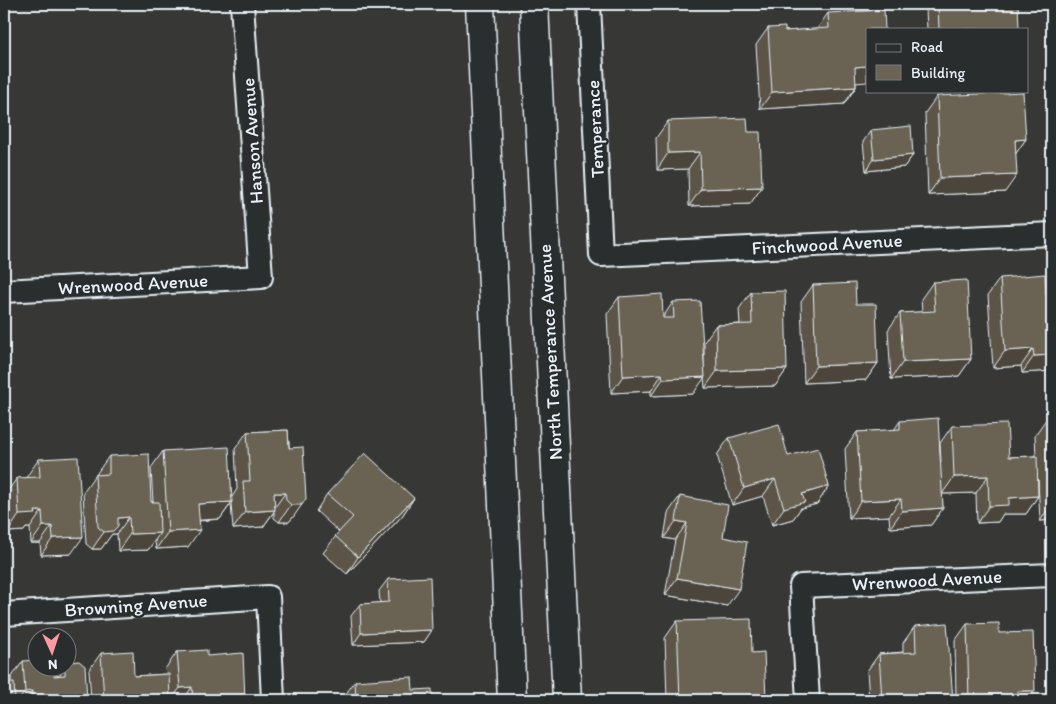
<svg xmlns="http://www.w3.org/2000/svg" width="1056" height="704" viewBox="0 0 1056 704" font-family="Itim,sans-serif">
<style>
.lines{fill:none;stroke-linecap:round;stroke-linejoin:round}
.minor-casing{stroke:#e8f1f8;stroke-width:26}
.primary-casing{stroke:#e8f1f8;stroke-width:31}
.minor{stroke:#2a2d2e;stroke-width:22}
.primary{stroke:#2a2d2e;stroke-width:28}
.wall{fill:#5c5547;stroke:#e8f1f8}
.shaded-wall{fill:#4b453a;stroke:#e8f1f8}
.building{fill:#6b6353;stroke:#e8f1f8}
.labels{text-anchor:middle;dominant-baseline:central;stroke-width:5;stroke-linejoin:round;paint-order:stroke}
.street-label{font-size:19px;fill:#e8f1f8;stroke:#2a2d2e}
</style>
<rect width="100%" height="100%" fill="#373835"/>
<filter id="ink" filterUnits="userSpaceOnUse"><feTurbulence type="fractalNoise" baseFrequency=".02" numOctaves="2"/><feDisplacementMap in="SourceGraphic" scale="10" xChannelSelector="R" yChannelSelector="G"/><feConvolveMatrix kernelMatrix="1 2 1 2 8 2 1 2 1" color-interpolation-filters="sRGB"/></filter>
<g filter="url(#ink)">
<g class="lines">
<g class="minor-casing">
<path id="minor" d="M589 4 601 255 1052 234
M4 291 261 277 242 4
M4 614 268 597 273 700
M808 700 801 586 1052 575"/>
</g>
<g class="primary-casing">
<path id="primary" d="M480 4 512 700
M534 4 567 700"/>
</g>
<use href="#minor" class="minor"/>
<use href="#primary" class="primary"/>
</g>
<path class="wall" d="M931 4H938L1019 29H927L926 10Z
M828 13 856 83V87L844 104 760 109 756 45 768 28 785 31 817 29Z
M937 96 1026 139 1016 153 1005 192 928 195 925 113Z
M668 121 748 132 762 187 750 204 689 206 688 169 657 170 656 138Z
M871 130 913 155 904 167 866 171 863 142Z
M1000 278 1052 371 1022 373 1021 366 993 368 988 295Z
M933 282 971 359 959 376 891 379 888 330 900 313 922 312 921 299Z
M813 285 856 304 878 363 866 380 804 383 801 302Z
M751 292 787 369 775 386 705 388 704 377 693 394 651 396V391L611 393 607 314 619 297 663 317 673 302 704 374V342L716 325 740 324 739 309Z
M1047 418H1052V520L1040 521 1038 480V496L1026 514H1003L998 522 977 523 976 493 942 494 943 508 931 525 890 528 889 516 849 518 845 449 857 432 894 430 900 421 941 462 940 443 952 426 1009 457 1036 456 1035 435Z
M288 430 294 516 289 522H279L274 518V512L263 527 233 529 231 504 220 519 199 521 188 547 156 549 155 540 148 550 118 551 117 534H112L101 549H92L86 544 83 492 95 475H97V473L109 456 151 502H153L151 468 163 451 232 497 237 489 235 449 247 432Z
M729 438 788 456 829 486 817 504 801 508 793 519 772 525 763 496 732 505 717 455Z
M39 459 71 554 41 555 40 543H31L30 528H26L24 531 8 532 5 495 17 478H27V476Z
M327 494 414 498 402 516 347 574 323 553 339 532 316 511Z
M680 496 723 537 727 606 665 595 675 540 664 538 668 513Z
M388 579 432 630 424 642 353 645 351 616 360 604 380 603 379 591Z
M677 621 752 653 766 699 765 700H667L665 638Z
M967 624 999 633 1028 700H956L955 641Z
M915 626 953 700H869L867 671 879 654 903 652V643Z
M177 652 207 656 245 700H91L89 670 101 653 134 676 166 674 165 669Z
M23 661 54 676H59L66 666 87 700H4L11 683V678Z
M355 681 413 690 432 700H343V698Z"/>
<path class="shaded-wall" d="M867 66V82L843 84 855 67Z
M856 87 844 104 760 109 772 92Z
M1026 139 1014 156 1015 140Z
M700 152 688 169 657 170 668 153Z
M913 155 904 167 866 171 874 159Z
M1017 175 1005 192 928 195 940 178Z
M762 187 750 204 689 206 701 189Z
M1033 349 1021 366 993 368 1005 351Z
M1052 355V371L1022 373 1034 356Z
M971 359 959 376 891 379 903 362Z
M878 363 866 380 804 383 816 366Z
M787 369 775 386 705 388 717 371Z
M662 374 651 391 611 393 623 376Z
M705 377 693 394 651 396 663 379Z
M988 476 976 493 942 494 954 477Z
M775 479 763 496 732 505 744 488Z
M829 486 817 504 801 508 793 519 772 525 784 508 802 494Z
M274 493H285L273 510Z
M1038 496 1026 514H1003L998 522 977 523 989 506 1009 498Z
M414 498 402 516 347 574 358 557Z
M306 499 294 516 289 522H279L291 505Z
M901 499 889 516 849 518 861 501Z
M232 502 220 519 186 521 198 504Z
M1052 504V520L1040 521Z
M943 508 931 525 890 528 902 511Z
M275 510 263 527 233 529 245 512Z
M35 511H42L30 528H26L24 531 8 532 19 515Z
M129 517 117 534H112L101 549H92L104 532 118 518Z
M676 521 687 523 675 540 664 538Z
M43 526H52L40 543H31Z
M200 530 188 547 156 549 168 532Z
M160 533 148 550 118 551 130 534Z
M83 537 71 554 41 555 53 538Z
M677 578 739 589 727 606 665 595Z
M432 630 424 642 353 645 361 633Z
M192 687 183 700H171L180 688Z
M32 691 26 700H19L25 692Z
M1018 691H1035L1028 700H1012Z"/>
<path class="building" d="M938 4H1018L1019 29H939Z
M884 10 885 29H867V66L855 67 856 87 772 92 768 28 785 27V31L829 28 828 13Z
M1023 92 1026 139 1015 140 1017 175 940 178 937 96Z
M747 118 748 132H760L762 187 701 189 700 152 668 153V121Z
M911 126 913 155 874 159 871 130Z
M1045 274 1046 295H1052V355L1034 356 1033 349 1005 351 1000 278Z
M967 280 971 359 903 362 900 313 935 311 933 282Z
M855 283 856 304H876L878 363 816 366 813 285Z
M785 291 787 369 717 371 716 325 752 324 751 292Z
M662 294 663 318H674L673 302 700 301 705 377 663 379 662 374 623 376 619 297Z
M938 418 943 508 902 511 901 499 861 501 857 432 900 429V421Z
M1047 418H1052V504Z
M779 424 788 456 818 448 829 486 802 494 805 502 784 508 775 479 744 488 729 438Z
M1007 424 1009 457 1037 456 1038 496 1009 498V505L989 506 988 476 954 477 952 426Z
M288 430 289 448 303 447 306 499 301 505H291L286 500 285 493H274L275 510 245 512 243 481H250L247 432Z
M229 447 232 502 198 504 200 530 168 532 163 451Z
M365 453 414 498 358 557 335 536 353 517 327 494Z
M149 454 151 502H159L160 533 130 534 129 517 118 518V526L113 531 104 532 98 527 95 475 109 474V456Z
M78 457 83 537 53 538 52 526H43L42 511H35L36 514 19 515 17 478 40 477 39 459Z
M680 496 728 505 723 537 747 542 739 589 677 578 687 523 676 521Z
M4 504 6 540H4Z
M430 577 432 630 361 633 360 604 389 602 388 579Z
M751 619 752 653 764 652 766 699 680 700 677 621Z
M947 623 953 700H882L879 654 916 652 915 626Z
M999 623V633L1033 632 1035 691H1018V700H969L967 624Z
M207 650V656L243 653 245 700H193L192 687 180 688 177 652Z
M133 651 134 676 169 674 170 700H104L101 653Z
M38 660V666H54V676L65 675V667L68 666V664L70 662 79 661 85 666 87 700H32V691L25 692 23 661Z
M412 677 413 690 432 689V700H356L355 681Z
M4 683H14L15 700H4Z"/>
</g>
<g class="labels">
<g class="street-label">
<text transform="translate(595 129) rotate(-93)">Temperance</text>
<text transform="translate(252 141) rotate(-94)">Hanson Avenue</text>
<text transform="translate(827 244) rotate(-3)">Finchwood Avenue</text>
<text transform="translate(133 284) rotate(-3)">Wrenwood Avenue</text>
<text transform="translate(550 352) rotate(-93)">North Temperance Avenue</text>
<text transform="translate(927 580) rotate(-3)">Wrenwood Avenue</text>
<text transform="translate(136 605) rotate(-4)">Browning Avenue</text>
</g>
</g>
<rect width="1056" height="704" fill="none" stroke="#2a2d2e" stroke-width="20"/>
<rect x="10" y="10" width="1036" height="684" fill="none" stroke="#e8f1f8" stroke-width="2" filter="url(#ink)"/>
<rect x="866" y="28" width="162" height="65" fill="#2a2d2e" stroke="#767b7f"/>
<rect x="876" y="44" width="25" height="8" fill="#2a2d2e" stroke="#767b7f"/>
<text x="911" y="52" font-size="15" fill="#e8f1f8">Road</text>
<rect x="876" y="65" width="25" height="15" fill="#6b6353" stroke="#767b7f"/>
<text x="911" y="78" font-size="15" fill="#e8f1f8">Building</text>
<g transform="translate(52 652) rotate(177)"><circle r="24" fill="#2a2d2e" stroke="#767b7f"/>
<path d="M0-4L9 19L0 12L-9 19Z" fill="#ff9aa2"/>
<text y="-8" font-size="14" font-weight="bold" text-anchor="middle" fill="#e8f1f8">N</text>
</g>
</svg>
